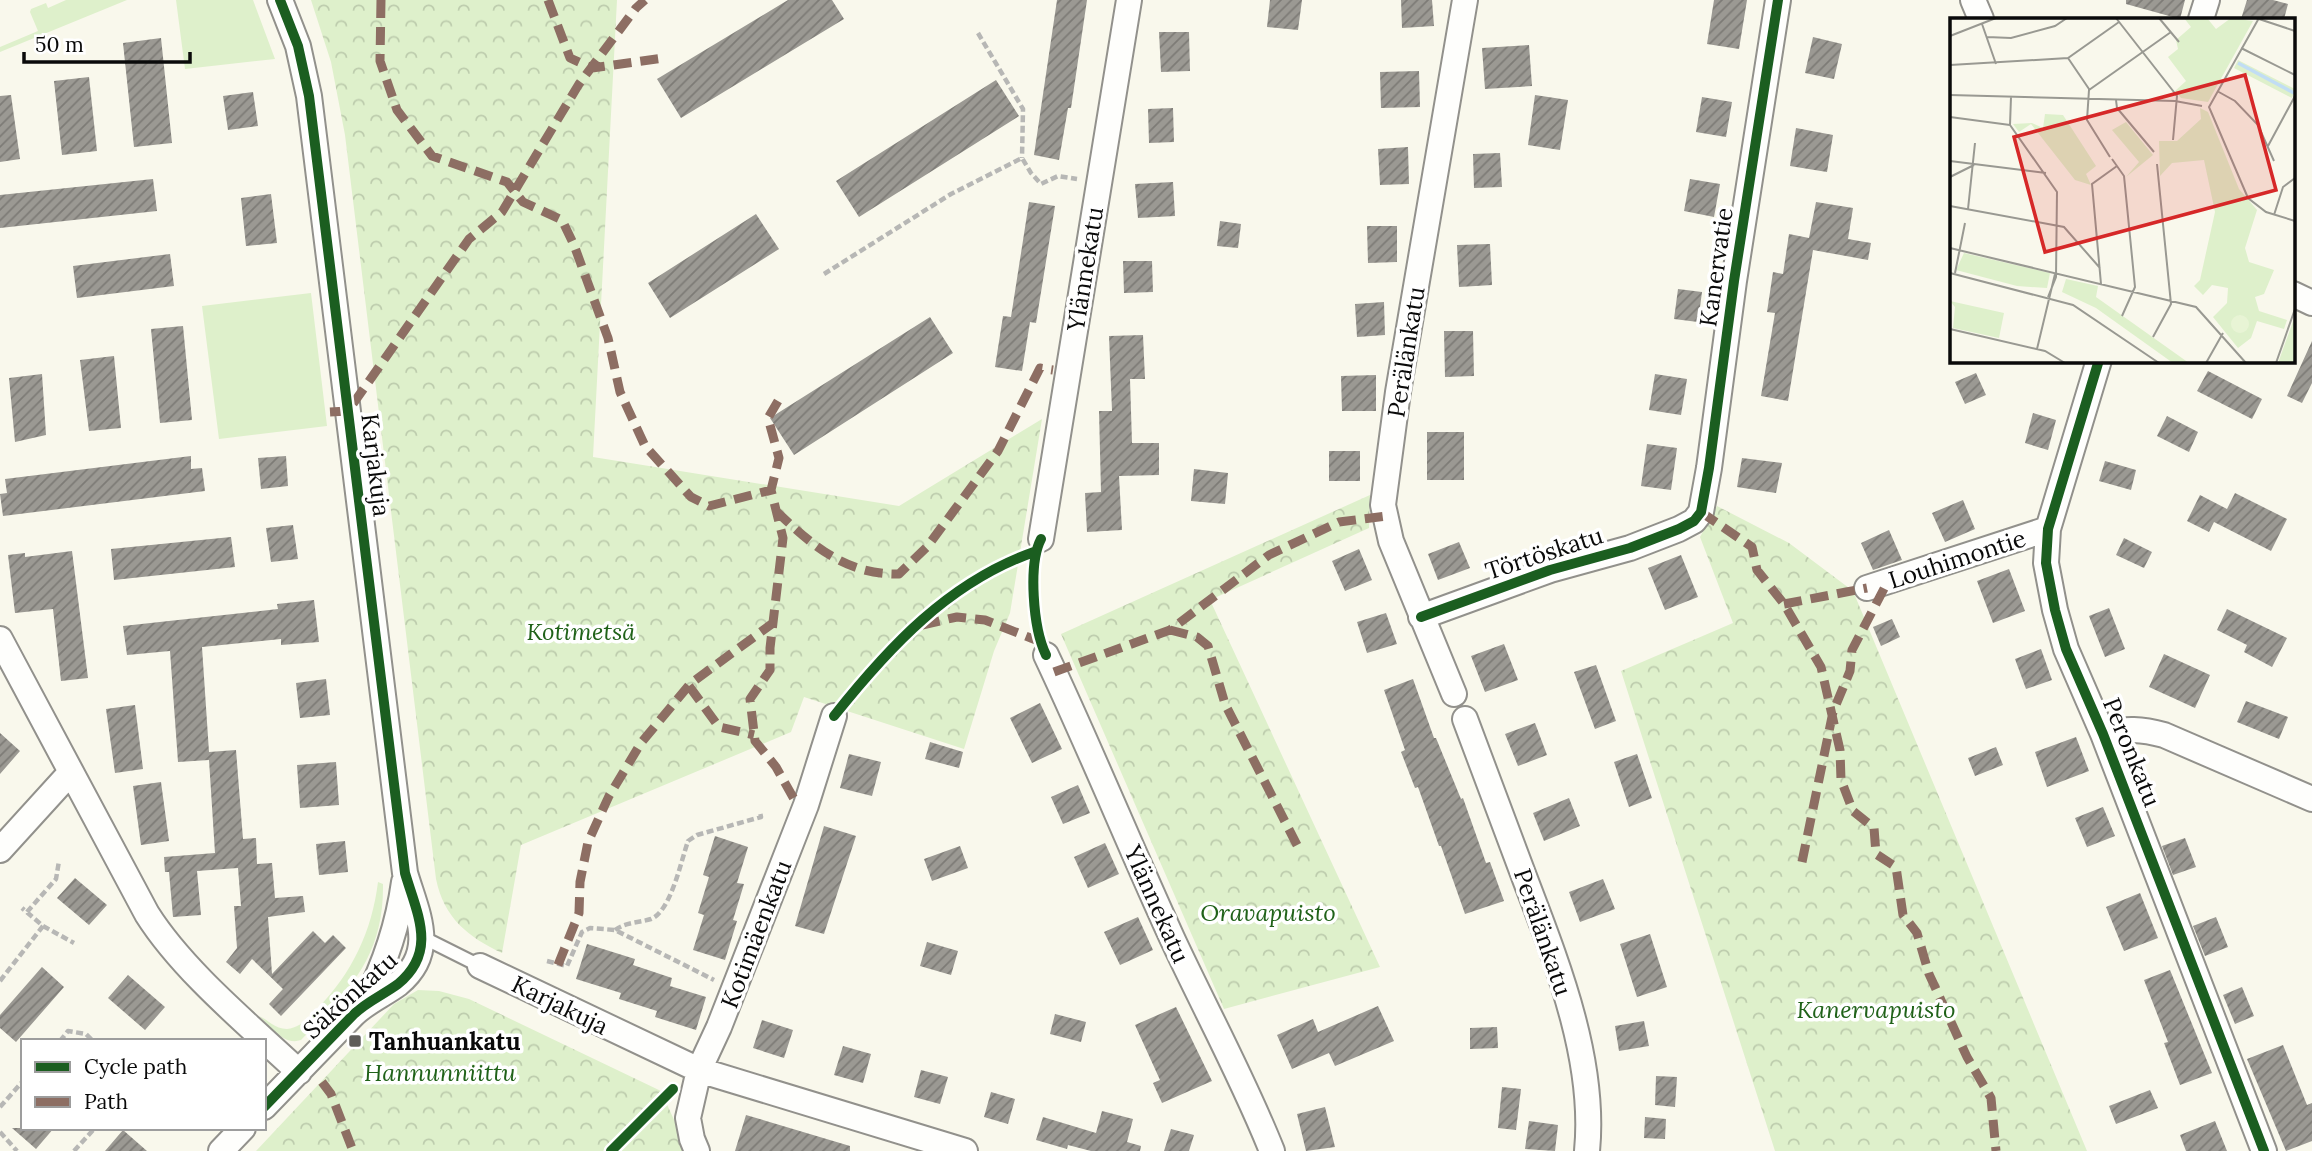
<svg xmlns="http://www.w3.org/2000/svg" width="2312" height="1151" viewBox="0 0 2312 1151" font-family="Lora,serif">
<style>
.grass{fill:#def0cb}
.park{fill:url(#park-crowns)}
.building{fill:url(#building-hatch)}
.lines{fill:none;stroke-linecap:round;stroke-linejoin:round}
.service-casing{stroke:#92918c;stroke-width:16}
.minor-casing{stroke:#92918c;stroke-width:28}
.path{stroke:#b7b7b5;stroke-width:4.5;stroke-dasharray:7 3.5;stroke-linecap:butt}
.service{stroke:#fefefc;stroke-width:12}
.minor{stroke:#fefefc;stroke-width:24}
.quiet{stroke:#8d6e63;stroke-width:9;stroke-dasharray:18 9;stroke-linecap:butt}
.cycleway-casing{stroke:#fff;stroke-width:15}
.cycleway{stroke:#1b5e20;stroke-width:10}
.poi-dot{fill:#5e5d59;stroke:#fff;stroke-width:2.5}
.labels{text-anchor:middle;dominant-baseline:central;stroke-width:7;stroke-linejoin:round;paint-order:stroke}
.street-label{font-size:24px;fill:#0a0a0a;stroke:#fff}
.park-label{font-size:24px;font-style:italic;fill:#206219;stroke:#fff}
.poi-label{font-size:24px;font-weight:bold;fill:#0a0a0a;stroke:#fff;text-anchor:start}
.inset-river{fill:none;stroke:#c1ddf4;stroke-width:3.5}
.inset-road{fill:none;stroke:#999992;stroke-width:2}
.view{fill:#d62828;fill-opacity:0.15;stroke:#d62828;stroke-width:3.5}
.inset-edge{fill:none;stroke:#0a0a0a;stroke-width:3.5}
</style>
<defs>
<pattern id="park-crowns" width="20" height="18" patternUnits="userSpaceOnUse" patternTransform="scale(1.75)"><rect width="20" height="18" fill="#def0cb"/><path d="M2 6a3 3 0 1 1 6 0M12 15a3 3 0 1 1 6 0" fill="none" stroke="#bdccad"/></pattern>
<pattern id="building-hatch" width="6" height="6" patternUnits="userSpaceOnUse" patternTransform="scale(1.75)"><rect width="6" height="6" fill="#9b9993"/><path d="M-1 1l2-2M0 6l6-6M5 7l2-2" fill="none" stroke="#7d7b76"/></pattern>
</defs>
<rect width="100%" height="100%" fill="#f9f8ec"/>
<path class="grass" d="M66 0H127L0 52V47L38 31 30 12 31 9 46 3 48 8Z
M176 0H253L275 59 185 69Z
M311 293 327 426 219 439 202 306Z
M378 882 383 884C384 957 349 991 301 1040 284 1046 271 1027 259 1016 267 1019 275 1029 287 1029 300 1028 309 1017 318 1008 352 973 372 931 378 882Z"/>
<path class="park" d="M311 0H617L593 457 899 506 1042 419 1010 613 994 651 964 749 804 697 791 732 521 845 502 953C468 937 444 918 436 879L345 135 331 62Z
M1370 495 1369 528 1210 600 1380 967 1224 1009 1061 634Z
M1717 506 1789 543 1853 591 2087 1151H1775L1621 671 1733 623 1700 537Z
M418 990 439 991 469 999 661 1091 688 1151H256L394 1004Z"/>
<path class="building" d="M788 0H832L844 19 681 118 657 79Z
M1057 0H1087L1071 108H1068L1059 160 1034 155Z
M1270 0H1302L1298 30 1267 27Z
M1401 0H1432L1434 26 1402 28Z
M1714 0H1747L1739 49 1707 44Z
M2126 0H2185L2180 19 2126 4Z
M2247 0H2273L2288 4 2284 19H2241Z
M1159 32H1189L1190 71 1161 72Z
M1813 37 1842 44 1834 79 1805 73Z
M161 38 172 143 134 147 123 43Z
M1529 45 1532 86 1485 89 1482 48Z
M1419 71 1420 107 1381 108 1380 72Z
M89 77 97 151 62 155 54 81Z
M996 80 1019 116 859 217 836 181Z
M253 92 258 126 228 130 223 96Z
M11 95 20 159 0 162V96Z
M1535 95 1568 100 1560 150 1528 145Z
M1702 97 1732 102 1726 137 1696 132Z
M1173 108 1174 142 1149 143 1148 109Z
M1796 128 1833 135 1827 172 1790 166Z
M1408 147 1409 184 1380 185 1378 149Z
M1500 153 1502 187 1474 188 1473 154Z
M153 179 157 211 0 228V195Z
M1690 179 1720 184 1714 217 1684 211Z
M1173 182 1175 216 1138 218 1135 184Z
M271 194 277 243 246 246 241 198Z
M1029 202 1055 206 1036 323 1030 322 1022 371 995 367 1003 316 1011 317Z
M1816 202 1853 208 1848 239 1871 243 1868 260 1813 250 1788 401 1761 396 1775 313 1767 312 1773 272 1783 274 1789 234 1809 238Z
M756 214 779 249 670 318 648 283Z
M1220 221 1241 224 1238 248 1217 246Z
M1367 226H1397V262L1368 263Z
M1490 244 1492 285 1459 287 1457 245Z
M170 254 174 286 77 298 73 266Z
M1123 261H1152L1153 292 1124 293Z
M1678 289 1702 292 1698 322 1674 319Z
M1384 302 1385 335 1357 337 1355 304Z
M930 317 953 353 794 455 770 418Z
M183 326 192 420 160 423 151 329Z
M1444 331H1473L1474 376 1445 377Z
M1143 335 1145 379H1130L1132 443H1159V475L1119 476 1122 530 1087 532 1085 493 1101 492 1099 411H1112L1109 336Z
M2312 341V383L2302 403 2287 396Z
M114 356 121 428 89 431 80 360Z
M2208 371 2262 399 2252 419 2197 391Z
M1976 373 1986 395 1965 404 1955 382Z
M42 374 46 435 15 442 9 378Z
M1655 374 1687 379 1681 415 1649 410Z
M1376 375V411H1342L1341 376Z
M2033 413 2056 420 2048 450 2025 443Z
M2167 416 2198 432 2189 452 2157 436Z
M1427 432H1464V480H1427Z
M1647 444 1677 448 1671 490 1641 486Z
M1329 451H1360V481H1329Z
M191 456V469L202 468 205 491 3 516 0 494 7 493 5 479Z
M286 456 288 486 261 489 258 458Z
M1742 458 1782 463 1776 493 1737 487Z
M2105 461 2136 470 2131 490 2099 481Z
M1194 469 1228 473 1225 504 1191 501Z
M2235 493 2287 519 2271 551 2214 522 2209 532 2187 521 2200 495 2227 509Z
M1963 500 1975 529 1945 542 1932 513Z
M293 525 298 559 271 562 266 528Z
M1889 530 1902 560 1873 570 1861 543Z
M231 537 235 567 114 580 111 549Z
M2124 538 2152 552 2144 568 2116 555Z
M1459 542 1470 568 1438 580 1428 554Z
M1359 549 1372 580 1345 591 1332 561Z
M72 551 88 678 61 681 53 609 15 613 8 555 25 553V557Z
M1681 555 1698 597 1665 610 1648 568Z
M2009 569 2025 611 1993 623 1977 581Z
M314 600 319 642 281 645V639L202 647 209 752 236 750 243 839 256 838 257 864 272 863 275 898 303 896 305 912 268 917 272 974 313 931 325 943 333 935 346 948 281 1016 269 1004 283 989 252 959 240 974 226 962 237 948 234 906H241L238 868 197 871 201 915 173 917 169 872H165L164 857 215 853 209 760 178 762 170 651 127 655 123 626 278 609 277 604Z
M2109 608 2125 649 2105 657 2089 616Z
M2227 609 2287 638 2272 667 2244 652 2247 645 2217 630Z
M1386 613 1397 644 1367 653 1357 622Z
M1892 619 1900 637 1881 646 1873 627Z
M1504 644 1518 680 1485 692 1471 656Z
M2041 649 2052 680 2026 689 2015 659Z
M2164 654 2210 675 2195 708 2149 687Z
M1596 665 1616 721 1595 729 1574 672Z
M326 679 330 715 300 718 296 683Z
M1413 679 1434 738H1436L1461 799 1463 798 1486 863 1490 862 1504 901 1465 914 1441 846H1439L1418 787 1415 788 1401 752 1405 750 1384 690Z
M2246 701 2288 717 2279 739 2237 722Z
M1040 703 1062 749 1032 763 1010 718Z
M135 705 143 769 115 773 106 709Z
M1535 723 1547 755 1518 766 1505 734Z
M0 733 20 751 0 774Z
M2076 737 2089 771 2047 787 2035 752Z
M930 742 963 752 959 768 925 759Z
M1996 747 2003 765 1975 776 1968 758Z
M849 754 881 762 872 796 840 788Z
M1637 754 1652 798 1629 807 1614 762Z
M336 762 339 805 300 808 297 765Z
M161 782 169 841 141 845 133 786Z
M1078 785 1090 813 1063 824 1051 797Z
M1569 798 1580 826 1544 841 1533 813Z
M2103 807 2115 836 2087 847 2075 818Z
M824 826 856 836 824 934 795 926Z
M715 836 748 847 737 883 744 884 733 920 737 921 725 960 693 950 704 915 698 913 709 877 703 875Z
M2185 838 2196 867 2173 875 2162 846Z
M345 841 348 872 319 875 316 844Z
M1105 843 1119 874 1088 888 1074 857Z
M960 846 968 868 932 881 924 859Z
M75 878 107 905 89 925 57 898Z
M1603 879 1615 909 1580 922 1569 892Z
M2140 893 2158 938 2124 951 2106 907Z
M1138 917 1153 950 1120 965 1104 932Z
M2216 917 2228 947 2205 956 2193 926Z
M1650 934 1667 987 1637 997 1620 944Z
M927 942 958 951 951 975 920 966Z
M587 944 635 959 633 965 672 978 670 986 706 997 696 1030 655 1017 657 1011 619 999 621 993 576 979Z
M42 967 64 987 16 1042 0 1028V1015Z
M2170 970 2212 1073 2180 1085 2164 1043 2168 1042 2144 980Z
M128 975 165 1007 145 1030 108 998Z
M2242 987 2254 1016 2235 1024 2223 995Z
M1378 1006 1394 1041 1335 1066 1329 1053 1292 1069 1277 1035 1313 1019 1318 1032Z
M1176 1007 1212 1081 1162 1103 1153 1083 1160 1080 1135 1025Z
M1055 1014 1086 1022 1081 1042 1050 1034Z
M762 1020 793 1030 784 1058 753 1048Z
M1644 1021 1649 1046 1619 1051 1615 1026Z
M1497 1027 1498 1048 1470 1049V1028Z
M2283 1045 2307 1105 2312 1103V1141L2286 1151 2247 1059Z
M843 1046 871 1054 863 1083 834 1075Z
M921 1070 948 1077 940 1104 914 1097Z
M1656 1076 1677 1077 1675 1107 1655 1105Z
M1502 1087 1521 1089 1516 1130 1498 1128Z
M2150 1090 2158 1108 2116 1124 2109 1106Z
M991 1092 1015 1099 1008 1124 984 1117Z
M1325 1107 1335 1147 1306 1151 1297 1114Z
M1102 1111 1133 1119 1127 1142 1141 1146 1140 1151H1091L1068 1145 1067 1149 1036 1140 1043 1117 1096 1133Z
M746 1115 850 1146V1151H735Z
M1645 1117 1666 1119 1665 1139 1644 1138Z
M1529 1121 1558 1125 1555 1151 1525 1149Z
M2215 1121 2227 1151H2186L2180 1135Z
M12 1128H54L36 1149Z
M1171 1129 1194 1135 1189 1151H1164Z
M123 1130 147 1151H105Z"/>
<g class="lines">
<g class="service-casing">
<path id="service" d="M422 937 480 966"/>
</g>
<g class="minor-casing">
<path id="minor" d="M1973 0 1981 19
M2201 19 2207 0
M2293 294 2312 303
M2099 360 2048 529 2046 563 2055 610 2066 649 2103 734 2264 1151
M1041 539 1129 0
M1867 588 2048 529
M1421 617 1550 570 1630 548 1679 529 1694 521 1701 512 1709 468 1734 281 1778 0
M0 639 147 914C183 971 249 1025 299 1072
M1046 655C1090 748 1129 844 1172 938 1205 1009 1243 1078 1272 1151
M1454 694 1391 541 1383 505 1398 392 1465 0
M1465 719C1485 772 1505 825 1525 879 1557 963 1596 1060 1587 1151
M2103 734C2126 728 2142 729 2164 735L2312 799
M0 850 71 772
M480 966 699 1070 965 1151
M365 1003C385 964 398 926 404 882
M264 1107 353 1015C366 1002 383 995 398 984 438 951 417 914 405 873L309 96 298 46 280 0
M221 1151 243 1128
M697 1151 692 1139 688 1118 699 1070 719 1027 806 805 834 716"/>
</g>
<path class="path" d="M978 33 1023 109 1022 158
M824 274 951 194 1022 158 1031 173 1041 184 1058 176 1077 179
M27 912 56 879 59 861
M43 926 74 943
M615 930C626 922 638 923 651 919 671 911 681 861 688 841L697 835 761 817 760 812
M547 961 567 966 582 932 590 928 615 930 714 980
M0 981 43 926 22 908
M60 1041 68 1031 86 1034 93 1041
M0 1107 23 1081
M0 1132 17 1151
M74 1151 95 1128
M611 1151 670 1092"/>
<use href="#service" class="service"/>
<use href="#minor" class="minor"/>
<path class="quiet" d="M381 0 380 61 397 110 432 156 507 182 523 202 562 220 574 245 608 338 620 392 645 446 691 497 709 506 771 490
M548 0 570 58 592 68 663 58
M778 401 768 418 779 458 771 490 783 538 770 648V670L750 699 755 741 776 767 794 799
M330 412 348 411 469 239 502 212 579 84 636 8 645 0
M776 511C813 546 846 575 899 574L927 547 998 451 1040 368 1053 370
M1701 512 1752 547 1757 570 1784 604 1821 667 1840 750 1841 780 1853 811 1874 828 1876 854 1896 867 1903 915 1917 933 1929 974 1967 1057 1991 1098 1996 1151
M1784 604 1867 588
M922 625 957 617 985 620 1041 642
M1170 630 1197 637 1208 646 1225 704 1299 849
M1054 672 1170 630 1269 555 1339 522 1386 516
M689 686 719 727 754 735
M1802 862 1833 712 1850 671 1852 650 1887 583
M558 965 579 913 580 882 588 842 609 796 641 743 690 684 773 623
M322 1082 331 1094 353 1151"/>
<g class="cycleway-casing">
<path id="cycleway" d="M2099 360 2048 529 2046 563 2055 610 2066 649 2103 734 2264 1151
M1041 539C1028 564 1033 628 1046 655
M1421 617 1550 570 1630 548 1679 529 1694 521 1701 512 1709 468 1734 281 1778 0
M834 716C889 647 949 582 1034 552
M264 1107 353 1015C366 1002 383 995 398 984 438 951 417 914 405 873L309 96 298 46 280 0
M611 1151 673 1089"/>
</g>
<use href="#cycleway" class="cycleway"/>
</g>
<rect class="poi-dot" x="348" y="1034" width="14" height="14" rx="3.5"/>
<g class="labels">
<g class="street-label">
<text transform="translate(1716 267) rotate(-82)">Kanervatie</text>
<text transform="translate(1085 269) rotate(-81)">Ylännekatu</text>
<text transform="translate(1406 352) rotate(-81)">Perälänkatu</text>
<text transform="translate(376 465) rotate(83)">Karjakuja</text>
<text transform="translate(1544 553) rotate(-18)">Törtöskatu</text>
<text transform="translate(1957 559) rotate(-18)">Louhimontie</text>
<text transform="translate(2132 752) rotate(68)">Peronkatu</text>
<text transform="translate(1157 904) rotate(66)">Ylännekatu</text>
<text transform="translate(1543 932) rotate(71)">Perälänkatu</text>
<text transform="translate(756 934) rotate(-69)">Kotimäenkatu</text>
<text transform="translate(350 995) rotate(-42)">Säkönkatu</text>
<text transform="translate(560 1005) rotate(26)">Karjakuja</text>
</g>
<g class="park-label">
<text x="581" y="631">Kotimetsä</text>
<text x="1268" y="912">Oravapuisto</text>
<text x="1876" y="1009">Kanervapuisto</text>
<text x="440" y="1072">Hannunniittu</text>
</g>
<g class="poi-label">
<text x="369" y="1041">Tanhuankatu</text>
</g>
</g>
<g transform="translate(1950 18)">
<rect width="345" height="345" fill="#f9f8ec"/>
<path d="M0 283 54 295 49 320 3 310 5 289ZM345 298V345H328Z" fill="#def0cb"/>
<path d="M234 0H257L266 11 281 0 303 3 258 84 231 80 225 73 236 63 218 39 228 31 226 22 241 9ZM288 42 345 71 342 80 284 50ZM250 90 258 94 289 171 307 192 295 230 299 244 324 252 314 276 305 279 309 293 337 302 334 311 307 303 301 320 288 330 263 299 277 285 278 270 262 267 253 277 244 268 250 262 265 194 254 142 222 145 210 158 209 123H227L251 101ZM95 96 113 97 146 148 136 156 141 167 125 162 81 106 69 114 63 106 82 105 93 110ZM176 104 203 137 176 159 189 144 162 112ZM14 235 100 255 97 270 67 268 6 252ZM116 261 148 268 146 279 239 345H223L146 290 112 274Z" fill="#def0cb"/>
<path d="M281 306a9 9 0 1 1 18 0a9 9 0 1 1-18 0Z" fill="#e8f4d5"/>
<path class="inset-river" d="M288 45 344 75"/>
<path class="inset-road" d="M166 0 227 78 223 122M209 0 229 24M306 0 345 13M309 0 259 89 298 180 316 194 345 203M32 6 46 46M0 18 46 0M37 19 61 20 105 8 117 0M291 30 345 57M118 40 139 71M0 47 118 40 169 4M267 73 285 83 308 107 324 143M0 77 225 83 252 88M61 79 60 107 107 174 106 259 98 279M166 82 167 90 204 134M0 99 60 107M318 128 345 78M160 139 137 102 139 72 221 14M162 141 174 158 185 269 172 298M0 143 96 155M0 159 24 147M0 188 114 209 150 250M18 191 25 125M324 197 333 169 345 160M0 230 246 289 296 345M0 255 123 287 209 345M5 255 15 205M151 266 142 166 167 148M0 311 95 333 115 345M203 319 221 286 207 146M87 331 105 256M256 345 273 315M326 345 345 291"/>
<path class="view" d="M295 57 326 172 95 234 64 119Z"/>
<rect width="345" height="345" class="inset-edge"/>
</g>
<rect x="21" y="1039" width="245" height="91" fill="#ffffff" stroke="#9d9d9d" stroke-width="2"/>
<rect x="35" y="1062" width="35" height="10" fill="#1b5e20" stroke="#9d9d9d" stroke-width="2"/>
<text x="84" y="1074" font-size="21" fill="#0a0a0a">Cycle path</text>
<rect x="35" y="1097" width="35" height="10" fill="#8d6e63" stroke="#9d9d9d" stroke-width="2"/>
<text x="84" y="1109" font-size="21" fill="#0a0a0a">Path</text>
<path d="M24 52v10h166v-10" fill="none" stroke="#0a0a0a" stroke-width="3.5"/>
<text x="35" y="52" font-size="21" fill="#0a0a0a" stroke="#ffffff" stroke-width="5" paint-order="stroke">50 m</text>
</svg>
